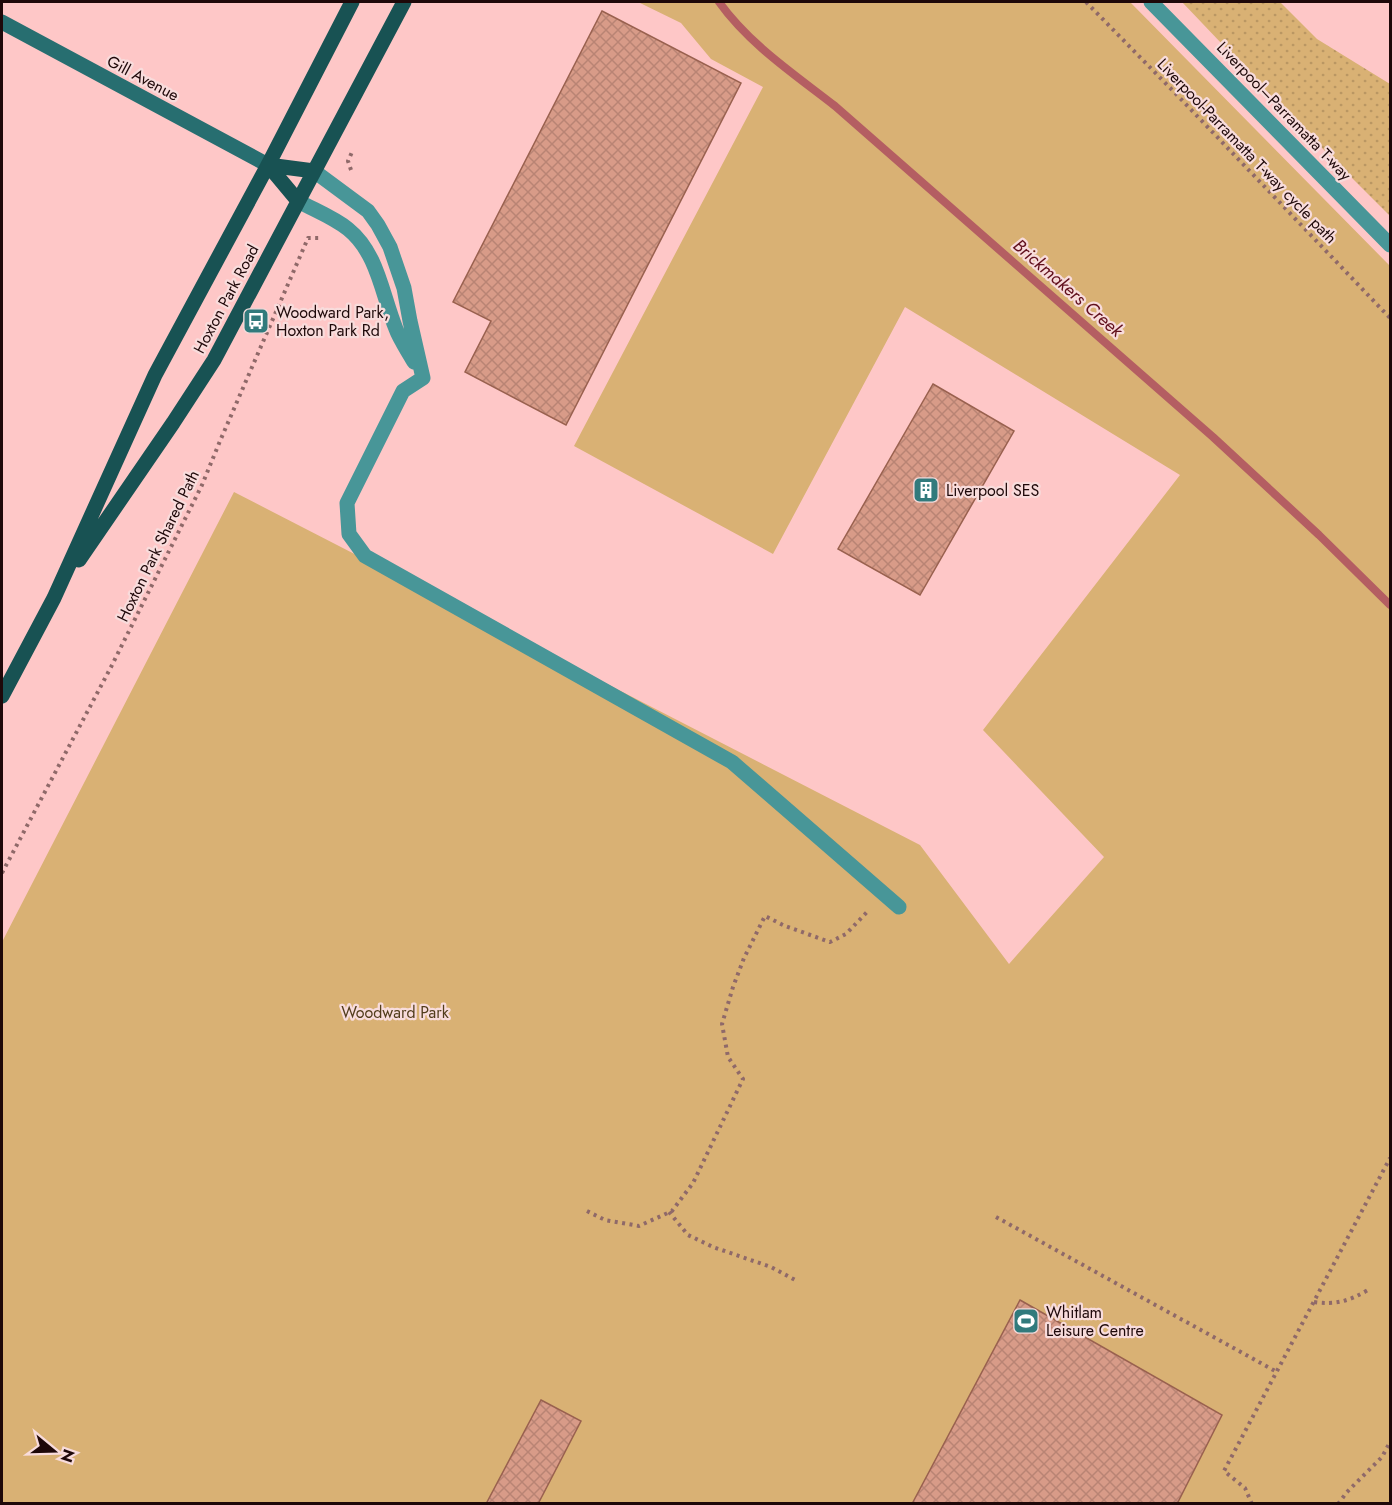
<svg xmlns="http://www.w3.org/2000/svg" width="1392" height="1505" viewBox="0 0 1392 1505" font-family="Jost,sans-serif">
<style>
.grass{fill:url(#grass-dots)}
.park{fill:#d9b174}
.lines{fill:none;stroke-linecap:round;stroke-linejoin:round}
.stream{stroke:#b45e62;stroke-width:8}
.building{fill:url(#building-cross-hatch);stroke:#99614f;stroke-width:1.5}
.path{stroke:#8f6969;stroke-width:4;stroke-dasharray:3 4.5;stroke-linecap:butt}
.lane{stroke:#489698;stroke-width:15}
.secondary{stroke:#276e70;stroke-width:15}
.primary{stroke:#185253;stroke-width:15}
.labels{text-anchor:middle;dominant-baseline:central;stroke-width:4.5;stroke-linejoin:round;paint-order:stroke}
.street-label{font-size:16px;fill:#1e0809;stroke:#f8dcdc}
.poi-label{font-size:16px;fill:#1e0809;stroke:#f8dcdc;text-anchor:start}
.park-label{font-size:16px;fill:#513c1b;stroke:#f8dcdc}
.water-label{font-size:18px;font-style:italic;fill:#61101d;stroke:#f8dcdc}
</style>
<defs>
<pattern id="grass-dots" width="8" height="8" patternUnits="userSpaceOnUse" patternTransform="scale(1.5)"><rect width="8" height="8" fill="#d9b174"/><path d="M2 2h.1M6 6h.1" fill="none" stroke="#ba9763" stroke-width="1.8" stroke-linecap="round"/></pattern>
<pattern id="building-cross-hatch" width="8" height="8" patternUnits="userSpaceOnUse" patternTransform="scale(1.5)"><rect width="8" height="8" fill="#d89b88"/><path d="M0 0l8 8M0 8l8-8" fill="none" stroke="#b98474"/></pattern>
</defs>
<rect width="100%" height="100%" fill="#fec7c7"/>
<path class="grass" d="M1182 2H1280L1317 39 1390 84V216L1305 131Z"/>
<path class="park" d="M638 2H1130L1390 266V1503H2V942L234 492 920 845 1009 964 1104 857 983 730 1180 475 905 307 773 554 574 446 763 87 711 59 681 23Z"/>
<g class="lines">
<path class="stream" d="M719 2C749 44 794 74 835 106L1213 437 1319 535 1390 605"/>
</g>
<path class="building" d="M602 11 741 83 566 425 465 372 491 321 453 302Z
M933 384 1014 431 920 595 838 549Z
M1020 1300 1222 1415 1177 1504H912Z
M541 1400 581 1421 538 1504H486Z"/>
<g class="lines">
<path class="path" d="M1086 2 1178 96 1390 318
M351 170 348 161 352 152
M2 873 111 667 202 485 220 441 308 238H319
M587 1211 605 1220 639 1226 672 1211 693 1183 743 1079 728 1057 722 1024 733 987 744 958 765 916 785 926 830 942 846 934 869 910
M669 1212 688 1235 713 1247 771 1267 797 1281
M996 1217 1277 1372
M1314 1302C1336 1305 1349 1301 1368 1290
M1252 1504 1245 1488 1224 1471 1390 1158
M1338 1504 1347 1492 1382 1457 1390 1442"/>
<path class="lane" d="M1151 2 1390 245
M314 171 368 211 378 225 390 247 404 288 410 321 423 378
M298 201C314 210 333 217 348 229 378 253 382 295 396 329 400 340 408 351 414 362
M423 378 403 391 347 503 349 534 365 556 732 762 899 907"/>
<path class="secondary" d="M2 22 268 165"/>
<path class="primary" d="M268 165 298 201
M268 165 314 171
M79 560 173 423 214 360 404 2
M2 696 54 598 155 375 268 165 352 2"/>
</g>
<defs>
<g id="bus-square" transform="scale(1.35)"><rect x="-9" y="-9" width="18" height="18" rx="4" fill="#317a7c" stroke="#f8dcdc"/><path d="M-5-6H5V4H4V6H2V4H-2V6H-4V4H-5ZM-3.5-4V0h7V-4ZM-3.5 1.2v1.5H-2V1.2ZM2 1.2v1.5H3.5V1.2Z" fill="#fff"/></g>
<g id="building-square" transform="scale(1.35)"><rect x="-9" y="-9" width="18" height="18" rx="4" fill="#317a7c" stroke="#f8dcdc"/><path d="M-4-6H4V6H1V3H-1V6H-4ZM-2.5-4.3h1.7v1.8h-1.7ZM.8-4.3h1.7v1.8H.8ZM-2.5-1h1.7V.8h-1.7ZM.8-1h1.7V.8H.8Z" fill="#fff"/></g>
<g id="stadium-square" transform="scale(1.35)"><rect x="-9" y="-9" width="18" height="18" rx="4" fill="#317a7c" stroke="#f8dcdc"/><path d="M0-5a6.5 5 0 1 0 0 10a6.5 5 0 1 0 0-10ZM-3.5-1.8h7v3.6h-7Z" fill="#fff"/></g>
</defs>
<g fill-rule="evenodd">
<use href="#bus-square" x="256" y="321"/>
<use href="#building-square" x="926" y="490"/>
<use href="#stadium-square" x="1026" y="1321"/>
</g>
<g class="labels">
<g class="street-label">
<text transform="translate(143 78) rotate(28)">Gill Avenue</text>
<text transform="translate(1284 111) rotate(46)">Liverpool–Parramatta T-way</text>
<text transform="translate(1247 151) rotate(46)">Liverpool-Parramatta T-way cycle path</text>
<text transform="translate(226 299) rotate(-62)">Hoxton Park Road</text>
<text transform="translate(158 546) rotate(-64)">Hoxton Park Shared Path</text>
</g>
<g class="poi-label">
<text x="276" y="312">Woodward Park,<tspan x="276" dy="18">Hoxton Park Rd</tspan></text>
<text x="946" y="490">Liverpool SES</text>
<text x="1046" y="1312">Whitlam<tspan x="1046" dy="18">Leisure Centre</tspan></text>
</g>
<g class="park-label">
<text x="395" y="1012">Woodward Park</text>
</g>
<g class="water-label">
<text transform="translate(1068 288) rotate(41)">Brickmakers Creek</text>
</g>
</g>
<rect width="1392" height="1505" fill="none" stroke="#1e0809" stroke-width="6"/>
<g transform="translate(54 1451) rotate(109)" stroke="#f8dcdc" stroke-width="4.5" paint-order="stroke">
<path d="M0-4.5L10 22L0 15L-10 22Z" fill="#1e0809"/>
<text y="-9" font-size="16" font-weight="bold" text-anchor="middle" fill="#1e0809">N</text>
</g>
</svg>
